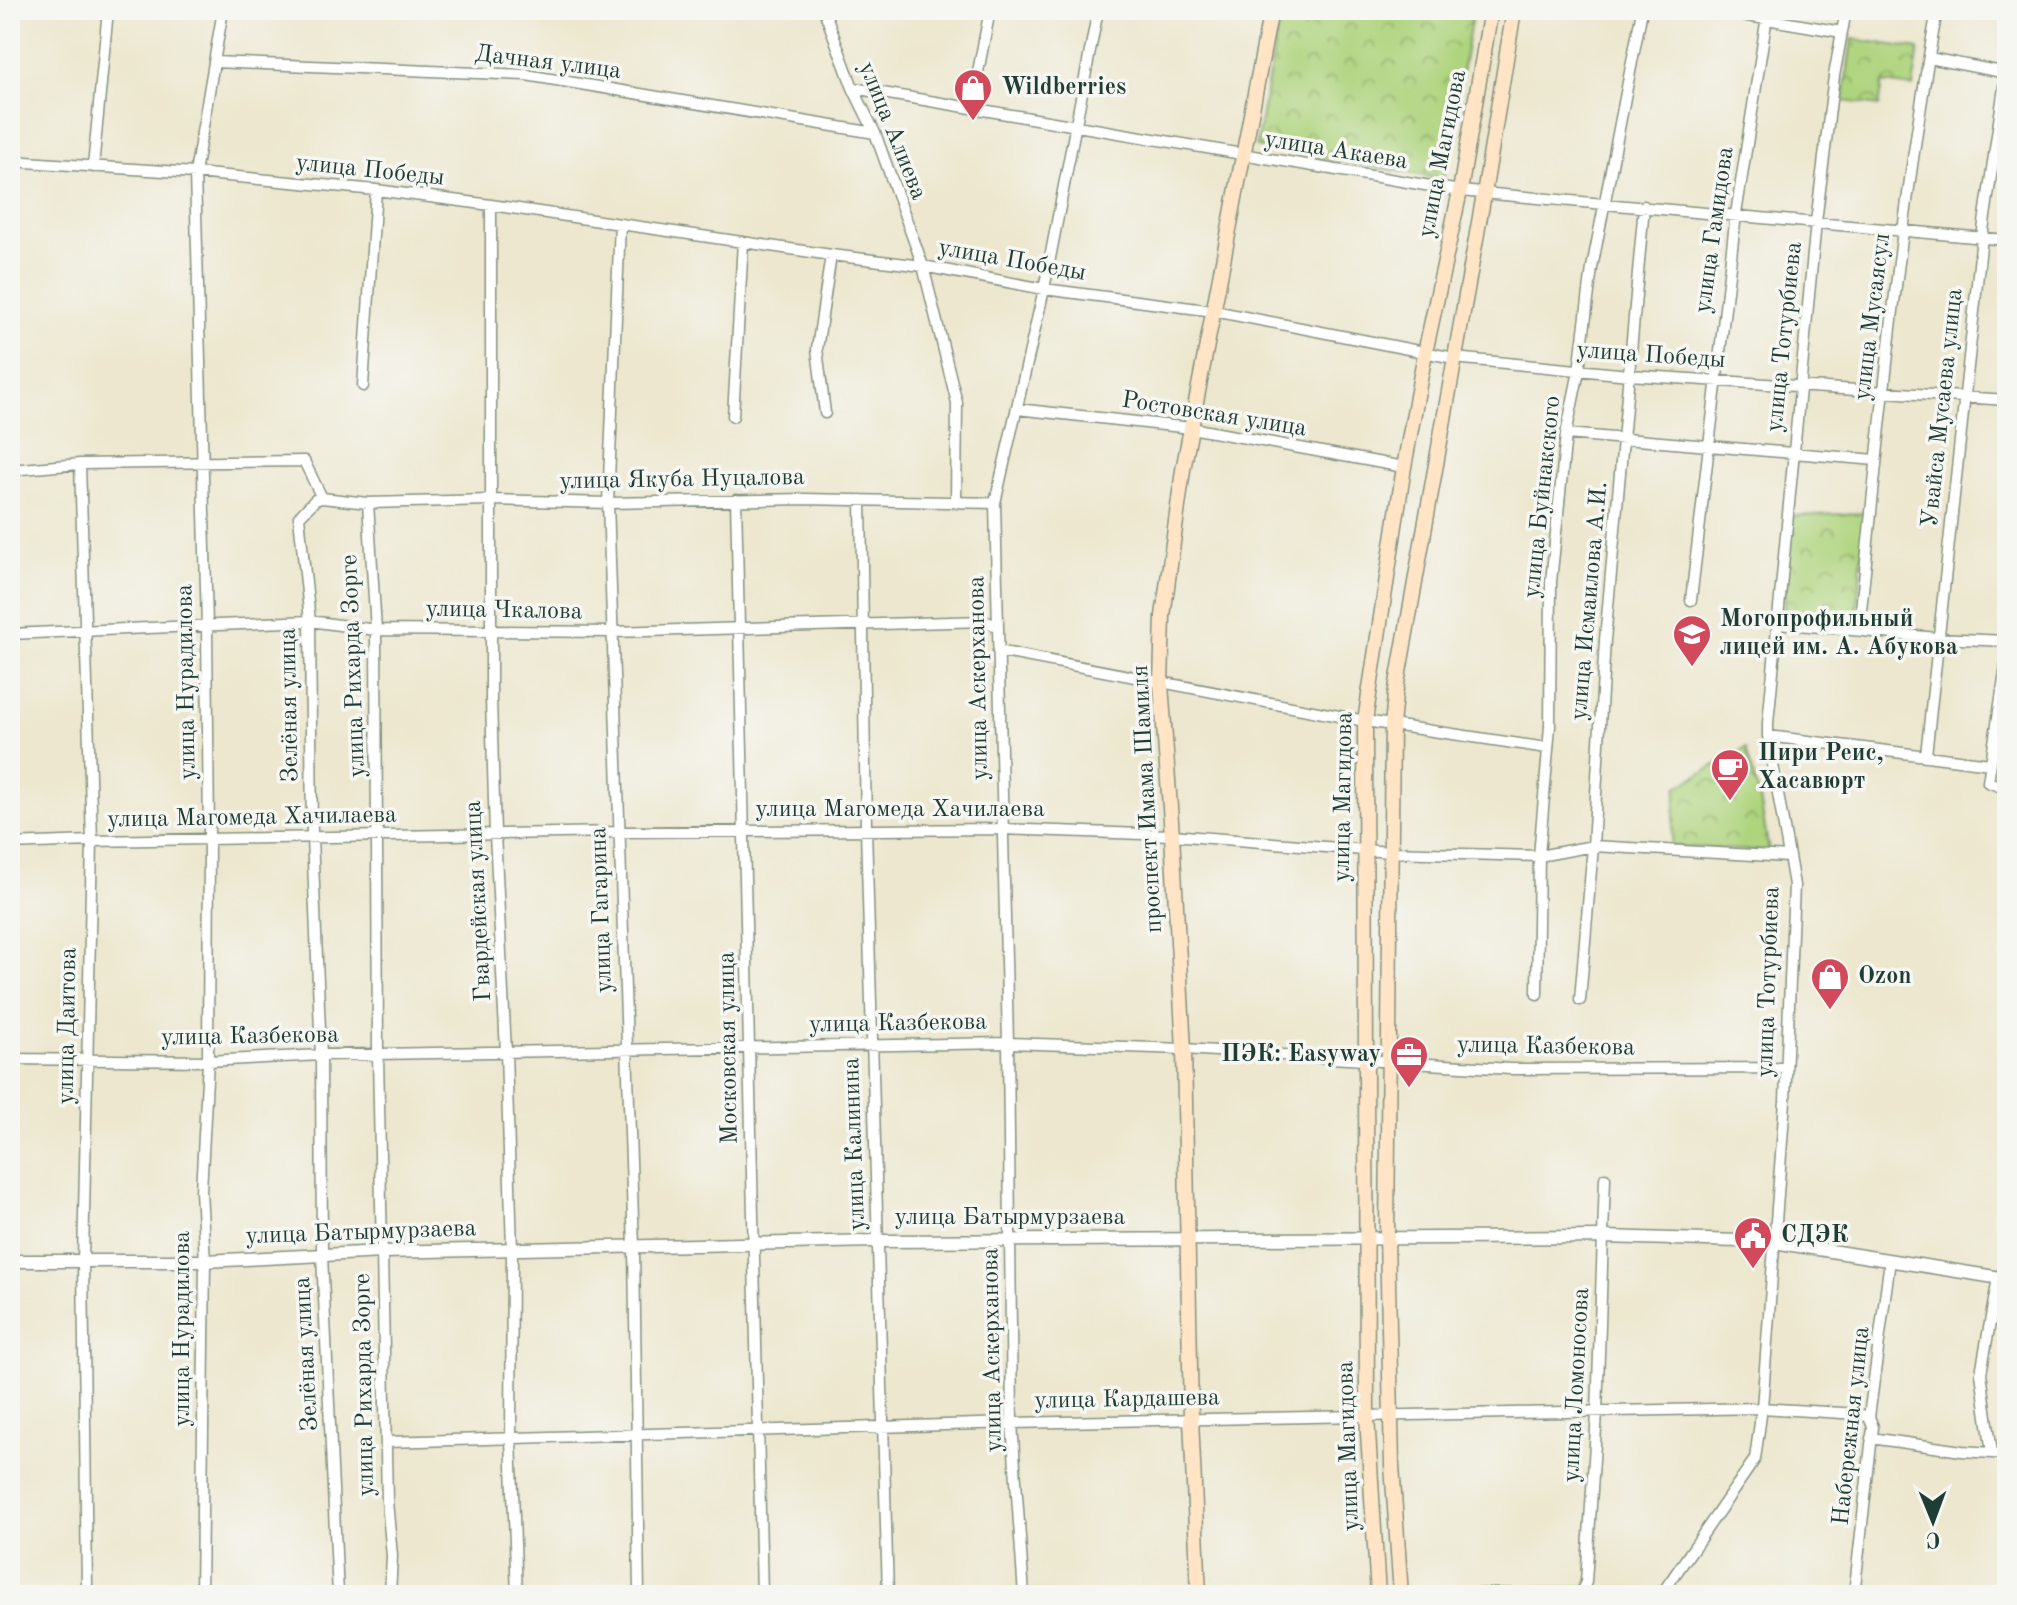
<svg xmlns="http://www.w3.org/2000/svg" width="2017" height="1605" viewBox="0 0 2017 1605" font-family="'Old Standard TT',serif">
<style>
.park{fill:url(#park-crowns);stroke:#678859;stroke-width:2}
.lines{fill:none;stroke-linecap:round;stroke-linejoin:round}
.minor-casing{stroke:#869281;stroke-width:13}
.tertiary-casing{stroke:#869281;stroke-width:15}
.secondary-casing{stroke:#869281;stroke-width:17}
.minor{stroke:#fff;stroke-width:10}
.tertiary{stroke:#fff;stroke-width:12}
.secondary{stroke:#ffe4c6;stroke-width:14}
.labels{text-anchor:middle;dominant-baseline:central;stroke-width:7;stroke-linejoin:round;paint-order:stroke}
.street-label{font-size:24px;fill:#1f3d34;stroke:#f6f6f2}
.poi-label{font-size:24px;font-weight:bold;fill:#1f3d34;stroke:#f6f6f2;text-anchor:start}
</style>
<defs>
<pattern id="park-crowns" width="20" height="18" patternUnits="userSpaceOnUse" patternTransform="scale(2)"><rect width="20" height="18" fill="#afd47e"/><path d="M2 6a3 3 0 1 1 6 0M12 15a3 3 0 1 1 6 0" fill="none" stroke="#8ead68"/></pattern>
</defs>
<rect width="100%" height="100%" fill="#f6f6f2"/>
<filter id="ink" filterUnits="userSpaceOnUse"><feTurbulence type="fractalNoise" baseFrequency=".0125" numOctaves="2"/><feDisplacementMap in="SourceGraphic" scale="16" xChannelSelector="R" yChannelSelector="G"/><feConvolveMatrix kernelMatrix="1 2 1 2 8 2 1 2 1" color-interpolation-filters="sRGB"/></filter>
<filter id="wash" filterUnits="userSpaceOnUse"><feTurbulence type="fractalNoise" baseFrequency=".006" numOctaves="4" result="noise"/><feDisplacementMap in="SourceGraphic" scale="32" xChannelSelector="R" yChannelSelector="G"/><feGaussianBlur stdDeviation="1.8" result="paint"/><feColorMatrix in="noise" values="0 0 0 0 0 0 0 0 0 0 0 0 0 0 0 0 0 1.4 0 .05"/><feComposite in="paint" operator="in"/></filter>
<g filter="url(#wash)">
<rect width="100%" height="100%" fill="#ece7ce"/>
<path class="park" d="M1281 10H1473L1443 179 1256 147Z
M1852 39 1919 49 1913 87 1883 83 1879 106 1843 101Z
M1865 513 1856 626 1783 619 1791 516Z
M1746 748 1760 799 1769 852 1671 846 1677 787Z"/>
</g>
<g filter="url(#ink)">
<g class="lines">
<g class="minor-casing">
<path id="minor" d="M824 10 853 88 875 133 923 266 957 403 956 503
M1712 10 1842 32
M1929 58 2007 73
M214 62 526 75 875 133
M853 88 1460 191 2007 240
M971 108 990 10
M10 161 195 173 376 190 491 205 831 255 923 266 1044 289 1214 311 1454 358 1629 375 2007 400
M93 167 108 10
M491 205V699L495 834 506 1052 512 1250 511 1439 517 1595
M620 224 608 503 634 1247 639 1595
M363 386 376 190
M1017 409 1191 428 1404 467
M825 413 817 349 831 255
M733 416 743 242
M1566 434 1876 460
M80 464 92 841 83 1261 87 1588
M10 470 80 464 304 461 322 498
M322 498 315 500 299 517 310 621 312 837 321 1055 322 1255 338 1595
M322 498 368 503 492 500 608 503 804 499 995 503
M736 500 762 1595
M861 500 866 829 888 1595
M368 503 376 630 378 1055 387 1501 392 1556 390 1595
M1691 600 1736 214 1768 10
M1778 623 1937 638 2007 641
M1859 630C1880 423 1900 215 1937 10
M10 634 310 621 376 630 613 632 984 621 997 626
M998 651 1365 721 1547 748
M2007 659 1988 782 2007 789
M1768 736 1990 764
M1926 755 1982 237 2007 67
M10 844 92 841 619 832 1002 829 1172 835 1390 852 1539 856 1593 846 1789 857
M1537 994 1539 856 1550 726 1551 582 1566 434 1579 371 1592 268 1642 10
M1580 1000 1593 846 1605 640 1644 206
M10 1059 208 1061 321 1055 1008 1043 1184 1049 1511 1069 1786 1068
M1871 1438 1962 1451 2007 1454
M386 1442 1012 1423 1762 1408 1858 1414 1869 1417
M1992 1453 1981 1373 1998 1278
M201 1595 205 1261 201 1191 208 1061 209 838 207 626 195 173 223 10
M1024 1595 1012 1423 1008 1043 995 503 1044 289 1098 10
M1355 1595 1581 1593 1586 1582 1597 1413 1605 1178
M1661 1595 1755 1459 1762 1408 1785 1101 1794 885 1768 736V723L1816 222 1834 76 1846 10
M1854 1595 1873 1427 1869 1417 1890 1260"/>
</g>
<g class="tertiary-casing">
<path id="tertiary" d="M10 1261H205L383 1252 877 1241 1604 1237 1774 1242 2007 1279"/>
</g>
<g class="secondary-casing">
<path id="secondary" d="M1199 1595 1191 1419 1184 1049 1172 835 1161 684 1163 616 1183 470 1271 10
M1378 1595 1367 1416 1365 721 1404 467 1425 353 1460 191 1491 10
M1401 1595 1392 1465 1387 1237 1392 725 1395 695 1484 194 1514 10"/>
</g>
<use href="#minor" class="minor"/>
<use href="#tertiary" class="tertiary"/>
<use href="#secondary" class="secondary"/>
</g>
</g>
<defs>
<g id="shop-pin" transform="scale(2)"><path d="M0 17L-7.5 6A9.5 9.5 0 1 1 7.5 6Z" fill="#d1495b" stroke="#f6f6f2"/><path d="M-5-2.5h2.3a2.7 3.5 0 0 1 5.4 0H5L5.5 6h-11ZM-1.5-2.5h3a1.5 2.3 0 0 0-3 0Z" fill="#fff"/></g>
<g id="school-pin" transform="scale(2)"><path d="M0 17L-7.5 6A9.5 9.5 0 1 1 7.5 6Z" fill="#d1495b" stroke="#f6f6f2"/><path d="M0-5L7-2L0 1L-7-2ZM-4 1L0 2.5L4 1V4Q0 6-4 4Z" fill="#fff"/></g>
<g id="cafe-pin" transform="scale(2)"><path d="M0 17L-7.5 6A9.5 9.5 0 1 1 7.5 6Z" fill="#d1495b" stroke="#f6f6f2"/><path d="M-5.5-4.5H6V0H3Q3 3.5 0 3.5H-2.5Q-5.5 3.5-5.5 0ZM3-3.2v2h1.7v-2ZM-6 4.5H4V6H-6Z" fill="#fff"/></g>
<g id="office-pin" transform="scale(2)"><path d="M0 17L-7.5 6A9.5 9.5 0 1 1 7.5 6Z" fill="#d1495b" stroke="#f6f6f2"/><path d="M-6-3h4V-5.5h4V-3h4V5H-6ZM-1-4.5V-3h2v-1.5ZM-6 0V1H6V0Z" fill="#fff"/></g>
<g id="civic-pin" transform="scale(2)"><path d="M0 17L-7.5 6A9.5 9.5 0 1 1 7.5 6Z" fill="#d1495b" stroke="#f6f6f2"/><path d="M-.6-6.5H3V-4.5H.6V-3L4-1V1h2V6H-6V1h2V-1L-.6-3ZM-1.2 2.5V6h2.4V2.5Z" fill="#fff"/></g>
</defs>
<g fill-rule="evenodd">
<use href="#shop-pin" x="973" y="88"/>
<use href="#school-pin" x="1692" y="634"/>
<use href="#cafe-pin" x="1730" y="768"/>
<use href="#shop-pin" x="1830" y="977"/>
<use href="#office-pin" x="1409" y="1055"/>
<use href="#civic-pin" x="1753" y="1236"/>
</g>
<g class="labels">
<g class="street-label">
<text transform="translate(548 63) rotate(7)">Дачная улица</text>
<text transform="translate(892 131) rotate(68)">улица Алиева</text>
<text transform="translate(1336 151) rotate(9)">улица Акаева</text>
<text transform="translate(1443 154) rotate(-79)">улица Магидова</text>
<text transform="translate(370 171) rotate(6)">улица Победы</text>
<text transform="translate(1715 230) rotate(-82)">улица Гамидова</text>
<text transform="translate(1012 261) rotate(10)">улица Победы</text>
<text transform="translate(1873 317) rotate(-83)">улица Мусаясул</text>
<text transform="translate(1785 337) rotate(-84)">улица Тотурбиева</text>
<text transform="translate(1651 356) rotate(4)">улица Победы</text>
<text transform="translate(1943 408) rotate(-84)">Увайса Мусаева улица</text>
<text transform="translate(1214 415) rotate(9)">Ростовская улица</text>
<text transform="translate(682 480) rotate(-1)">улица Якуба Нуцалова</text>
<text transform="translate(1543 497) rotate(-84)">улица Буйнакского</text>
<text transform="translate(1590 601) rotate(-85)">улица Исмаилова А.И.</text>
<text transform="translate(504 611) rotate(1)">улица Чкалова</text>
<text transform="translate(354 666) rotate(-92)">улица Рихарда Зорге</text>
<text transform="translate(979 678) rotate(-91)">улица Аскерханова</text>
<text transform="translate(187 682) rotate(-91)">улица Нурадилова</text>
<text transform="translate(290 705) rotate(-91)">Зелёная улица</text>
<text transform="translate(1344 797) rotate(-89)">улица Магидова</text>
<text transform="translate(1148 799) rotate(-93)">проспект Имама Шамиля</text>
<text x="900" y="810">улица Магомеда Хачилаева</text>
<text transform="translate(252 818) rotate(-1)">улица Магомеда Хачилаева</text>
<text transform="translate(479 901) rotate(-93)">Гвардейская улица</text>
<text transform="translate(602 910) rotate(-92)">улица Гагарина</text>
<text transform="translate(1769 982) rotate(-88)">улица Тотурбиева</text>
<text transform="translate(898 1024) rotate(-1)">улица Казбекова</text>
<text transform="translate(68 1026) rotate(-89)">улица Даитова</text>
<text transform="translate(250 1037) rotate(-1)">улица Казбекова</text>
<text transform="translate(1546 1047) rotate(1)">улица Казбекова</text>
<text transform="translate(729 1048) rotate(-91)">Московская улица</text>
<text transform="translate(855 1144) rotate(-92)">улица Калинина</text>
<text x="1010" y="1218">улица Батырмурзаева</text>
<text transform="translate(361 1233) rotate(-2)">улица Батырмурзаева</text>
<text transform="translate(183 1329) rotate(-90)">улица Нурадилова</text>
<text transform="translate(993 1350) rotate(-91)">улица Аскерханова</text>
<text transform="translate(307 1354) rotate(-93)">Зелёная улица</text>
<text transform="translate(365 1385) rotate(-91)">улица Рихарда Зорге</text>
<text transform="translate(1577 1385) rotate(-87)">улица Ломоносова</text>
<text transform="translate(1127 1400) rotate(-1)">улица Кардашева</text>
<text transform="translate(1852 1426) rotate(-84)">Набережная улица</text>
<text transform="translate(1349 1446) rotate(-92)">улица Магидова</text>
</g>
<g class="poi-label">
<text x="1001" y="88">Wildberries</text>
<text x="1720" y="620">Могопрофильный<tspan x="1720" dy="28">лицей им. А. Абукова</tspan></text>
<text x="1758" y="754">Пири Реис,<tspan x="1758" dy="28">Хасавюрт</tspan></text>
<text x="1858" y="977">Ozon</text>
<text x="1381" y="1055" text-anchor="end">ПЭК: Easyway</text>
<text x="1781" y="1236">СДЭК</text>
</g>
</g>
<rect width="2017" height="1605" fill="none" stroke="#f6f6f2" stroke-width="40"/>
<g transform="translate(1933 1521) rotate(179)" stroke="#f6f6f2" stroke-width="6" paint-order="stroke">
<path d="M0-6L14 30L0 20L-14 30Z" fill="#1f3d34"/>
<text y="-12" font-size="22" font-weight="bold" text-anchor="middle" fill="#1f3d34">С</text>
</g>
</svg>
